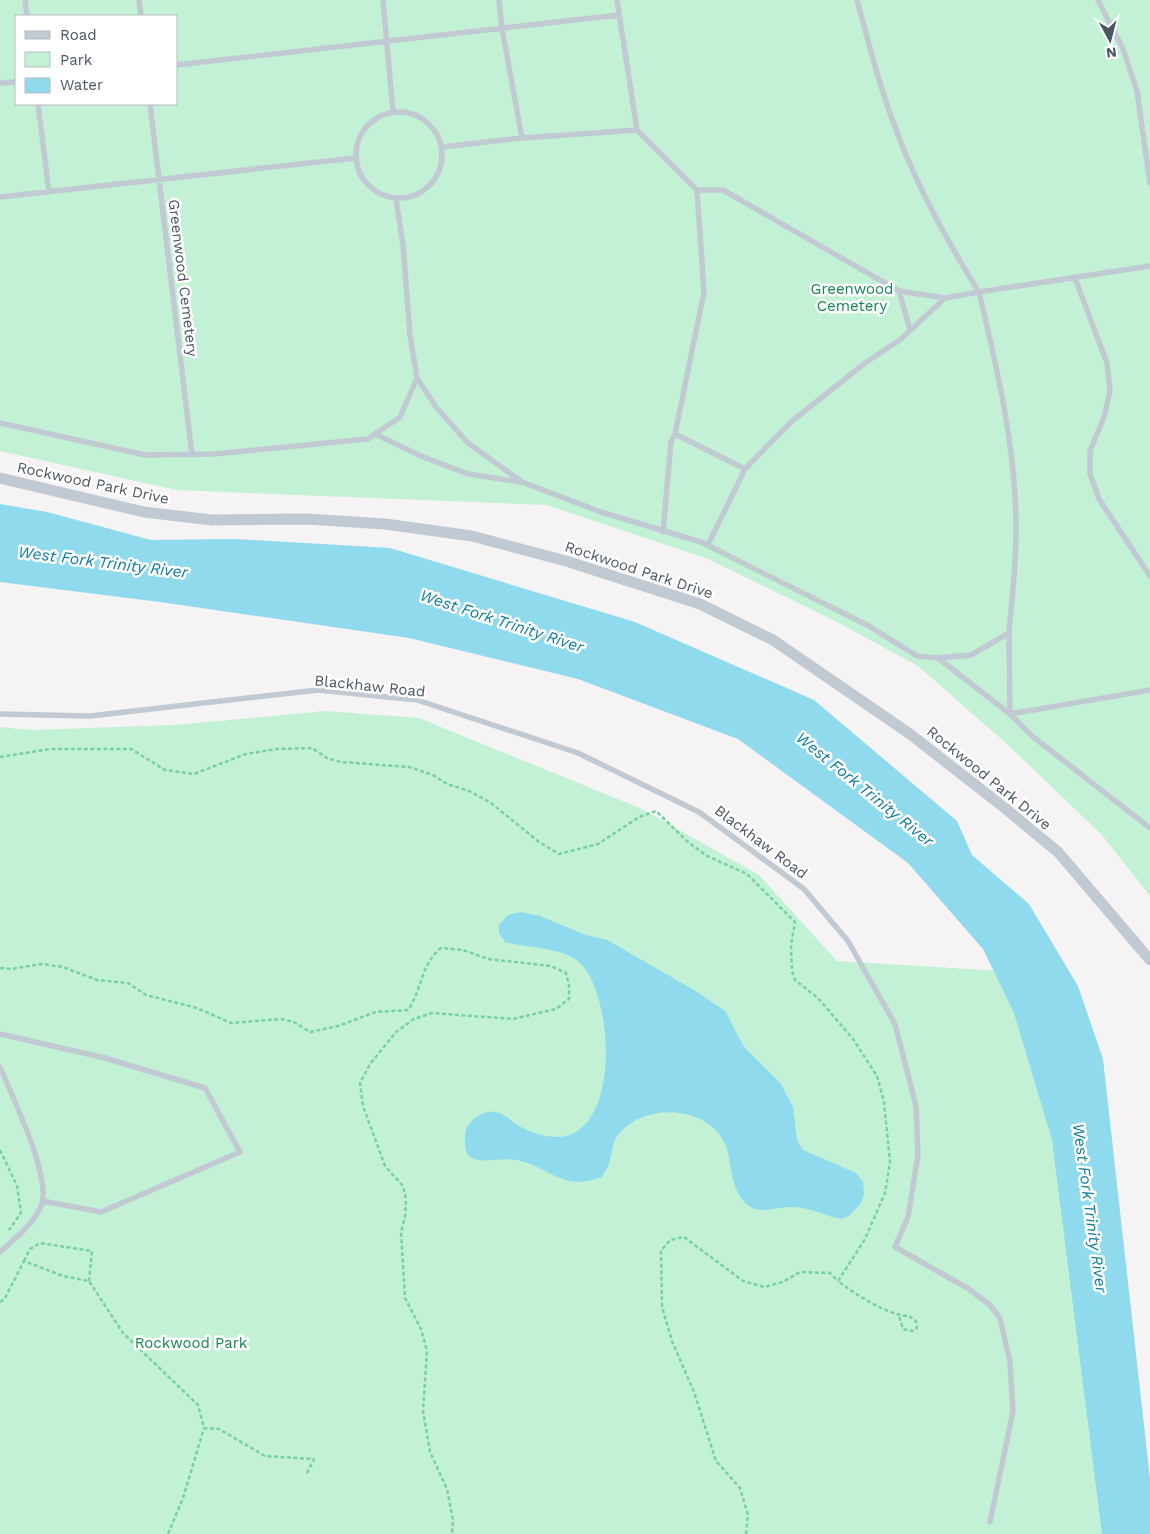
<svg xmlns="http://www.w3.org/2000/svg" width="1150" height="1534" viewBox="0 0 1150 1534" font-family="'Work Sans',sans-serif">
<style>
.green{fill:#c3f1d5;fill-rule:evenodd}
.water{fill:#90daee}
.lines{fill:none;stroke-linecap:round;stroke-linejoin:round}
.path{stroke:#7ad0a6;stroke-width:2.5;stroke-dasharray:4 2.5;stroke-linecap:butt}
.service{stroke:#c1cad2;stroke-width:5.5}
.minor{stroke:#c1cad2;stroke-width:11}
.labels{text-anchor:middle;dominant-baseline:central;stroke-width:5;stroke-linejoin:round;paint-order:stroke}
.street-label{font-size:15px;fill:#4a5661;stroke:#fff}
.park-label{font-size:15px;fill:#17864f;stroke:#fff}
.water-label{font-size:16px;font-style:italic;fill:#0c7c9b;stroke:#fff}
</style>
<rect width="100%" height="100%" fill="#f5f3f3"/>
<path class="green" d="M0 0H1150V896L1102 835 1008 745 918 666 835 621 708 559 547 505 176 490 0 451ZM16 16H176V104H16Z
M326 711 419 718 642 809 759 875 837 961 1001 971 1048 1069 1106 1534H0V727L33 730 175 725Z"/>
<path class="water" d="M0 504 47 512 151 540 235 539 390 548 635 622 814 700 957 821 972 855 1029 904 1078 986 1103 1059 1150 1479V1534H1102L1052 1140 1014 1013 983 949 908 863 738 739 578 679 409 638 160 602 0 582Z
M520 912 540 916 586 935 607 940 694 990 725 1011 744 1047 781 1084 793 1107 797 1140 803 1150 856 1173 863 1182 864 1194 861 1203 850 1215 842 1219C825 1216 808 1206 790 1207 778 1207 760 1214 749 1206 727 1189 734 1159 723 1140 703 1105 643 1103 618 1135 612 1142 612 1155 609 1164 607 1168 604 1173 602 1177 561 1192 551 1167 517 1160 500 1156 464 1171 465 1142 465 1136 465 1128 469 1124 478 1113 492 1107 505 1116 510 1118 513 1123 517 1125 533 1134 558 1142 574 1133 619 1109 611 1000 583 966 568 947 526 948 505 942L499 933V925L508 915Z"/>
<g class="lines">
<path class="path" d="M0 757 51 749H131L165 770 194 774 246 754 277 749 312 748 327 758 341 762 409 767 433 775 447 784 469 791 491 803 539 842 559 854 598 844 639 817 656 811 688 842 707 856 747 874 795 922 791 946 792 971 795 980 818 998 853 1039 877 1076 884 1102 890 1162 885 1193 865 1239 838 1281C853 1293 891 1317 909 1316L916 1321 917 1328 912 1331 903 1329 899 1316
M0 968 11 969 41 964 63 967 97 980 128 983 146 995 197 1008 231 1023 281 1019 294 1022 310 1032 338 1026 376 1012 408 1010C423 988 420 965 441 948L463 950 488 959 551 966 566 973 569 985V999L556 1009 513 1019 432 1013 414 1019 396 1032 370 1064 360 1083 363 1106 385 1166 403 1186 406 1199 405 1217 401 1232 405 1298 421 1329 427 1351 423 1411 430 1452 447 1489 453 1520 452 1534
M0 1150 17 1186 21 1213 9 1230
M24 1261 30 1249 40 1243 92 1251 89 1281
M0 1302 5 1298 24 1261 63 1276 89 1281 123 1333 198 1405 204 1428 219 1429 265 1456 314 1459 306 1475
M168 1534 183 1498 204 1428
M746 1534 748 1515 740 1488 716 1461 694 1392 672 1341 662 1307 661 1251 670 1240 684 1237 743 1281 764 1287 783 1282 800 1272 830 1273 838 1281"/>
<path class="service" d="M25 0 27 16
M139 0 141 16
M383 0 393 112
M499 0 502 28 522 138
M617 0 637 130 697 190 704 292 675 434 671 442 663 532
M857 0C869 44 880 89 897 132 918 189 947 241 979 292L1150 266
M1098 0 1123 49 1137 91 1150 183
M176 65 619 15
M0 83 16 82
M38 104 49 192
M150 104 192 455
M356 155a43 43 0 1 1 86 0a43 43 0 1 1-86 0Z
M442 147 522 138 637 130
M697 190H723L899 291 945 298
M0 197 355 158
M396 199 403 245 410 335 417 378 436 407 468 443 522 482 601 512 701 542 869 626 917 656 938 658 971 655 1009 633 1010 714 1032 736 1150 828
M1075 278 1107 363 1110 391 1104 417 1090 451V474L1099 499 1150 576
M899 291 910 330
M0 423 145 455 214 454 368 439 375 434 421 456 468 474 520 482
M375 434 400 417 417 378
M675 434 745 469
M708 545 745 469 792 421 865 363 901 339 945 298 979 292C997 368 1015 444 1016 522 1017 559 1012 596 1009 633
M938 658 1010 714 1150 690
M0 714 90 716 318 690 417 700 578 753 699 812 804 889 848 941 895 1024 916 1106 918 1155 908 1217 895 1247 969 1289 990 1305 1000 1318 1010 1362 1013 1411 990 1522
M0 1034 105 1058 205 1088 240 1152 101 1212 43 1201
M0 1067C12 1096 50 1174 42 1203 36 1222 15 1239 0 1252"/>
<path class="minor" d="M0 478 144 512 212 520 307 519 385 524 472 536 566 561 700 604 773 640 910 734 1006 809 1058 852 1150 960"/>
</g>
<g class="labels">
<g class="street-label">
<text transform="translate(183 278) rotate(83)">Greenwood Cemetery</text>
<text transform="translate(93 483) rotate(12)">Rockwood Park Drive</text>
<text transform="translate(639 570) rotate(18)">Rockwood Park Drive</text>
<text transform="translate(370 686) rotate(6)">Blackhaw Road</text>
<text transform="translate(989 778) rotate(39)">Rockwood Park Drive</text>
<text transform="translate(761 842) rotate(37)">Blackhaw Road</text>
</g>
<g class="park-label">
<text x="852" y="289">Greenwood<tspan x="852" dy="17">Cemetery</tspan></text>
<text x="191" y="1343">Rockwood Park</text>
</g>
<g class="water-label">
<text transform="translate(103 562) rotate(7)">West Fork Trinity River</text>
<text transform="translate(502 621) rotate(18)">West Fork Trinity River</text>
<text transform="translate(865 789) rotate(39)">West Fork Trinity River</text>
<text transform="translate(1090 1208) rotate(82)">West Fork Trinity River</text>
</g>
</g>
<rect x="15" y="15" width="162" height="90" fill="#ffffff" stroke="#b7bbc0"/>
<rect x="25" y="31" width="25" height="8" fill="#c1cad2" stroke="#b7bbc0"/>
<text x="60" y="40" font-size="15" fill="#4a5661">Road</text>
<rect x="25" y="52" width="25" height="15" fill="#c3f1d5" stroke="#b7bbc0"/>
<text x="60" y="65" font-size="15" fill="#4a5661">Park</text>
<rect x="25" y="78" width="25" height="15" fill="#90daee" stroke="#b7bbc0"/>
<text x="60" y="90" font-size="15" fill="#4a5661">Water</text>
<g transform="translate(1110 40) rotate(173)" stroke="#ffffff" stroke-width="4" paint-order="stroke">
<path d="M0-4L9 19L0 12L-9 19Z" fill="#4a5661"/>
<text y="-8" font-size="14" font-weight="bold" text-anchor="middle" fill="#4a5661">N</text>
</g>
</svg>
